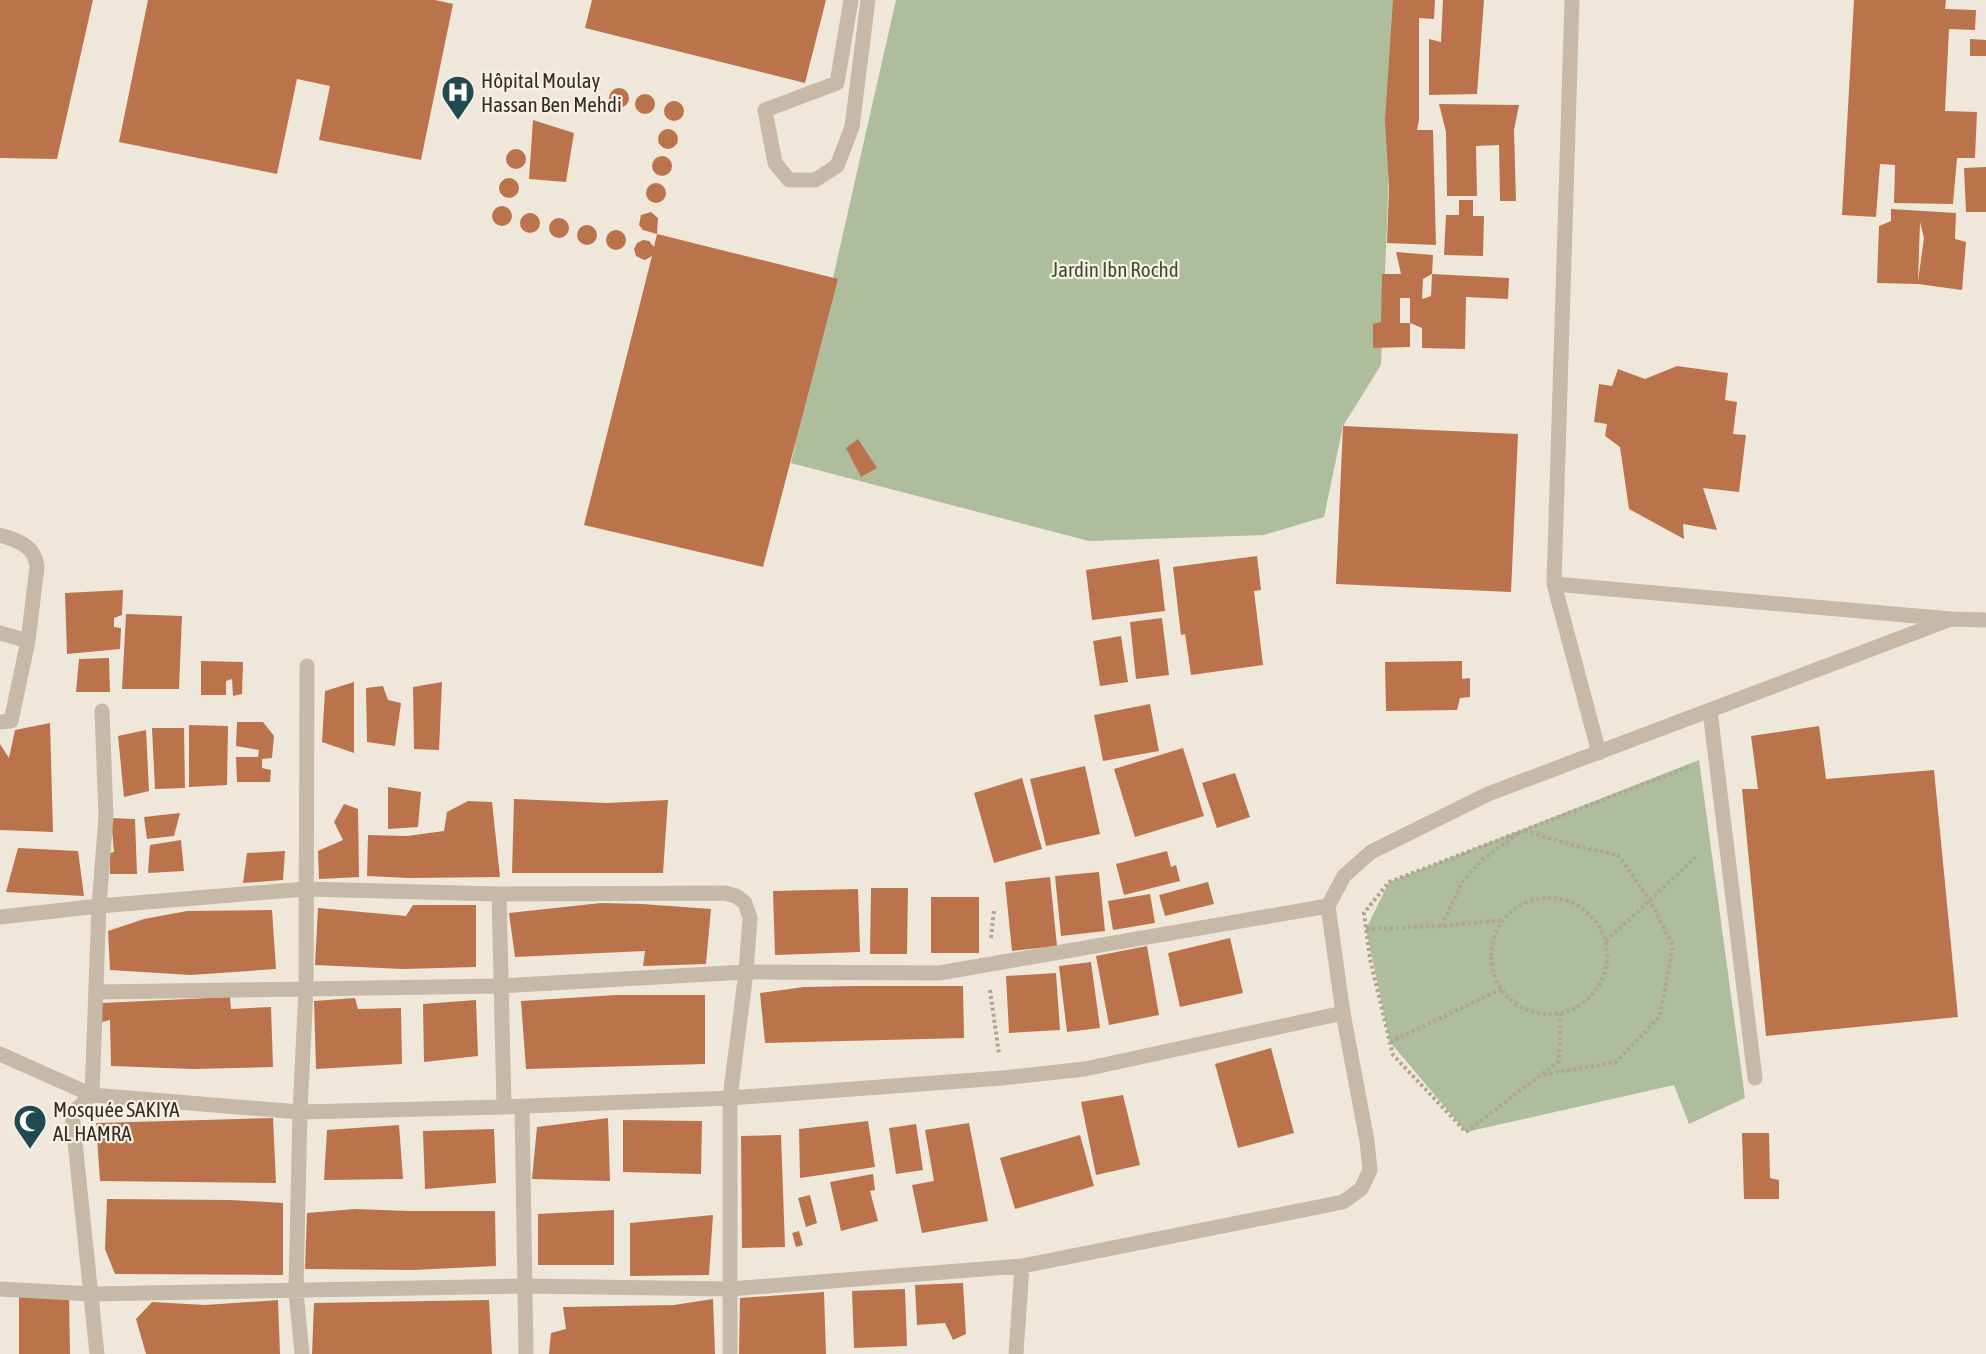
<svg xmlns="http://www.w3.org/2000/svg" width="1986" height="1354" viewBox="0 0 1986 1354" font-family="'Asap Condensed',sans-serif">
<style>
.green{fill:#aebd9c}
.building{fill:#bb734c;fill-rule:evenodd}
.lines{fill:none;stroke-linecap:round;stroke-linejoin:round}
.path{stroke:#b2a392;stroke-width:4;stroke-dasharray:3 3;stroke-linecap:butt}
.minor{stroke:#c6b9a8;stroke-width:15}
.labels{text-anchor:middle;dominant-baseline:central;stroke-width:4.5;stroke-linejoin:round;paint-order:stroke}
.poi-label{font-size:21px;fill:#332c27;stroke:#f7f1e6;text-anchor:start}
.park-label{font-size:21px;fill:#3f4f2d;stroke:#f7f1e6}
</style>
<rect width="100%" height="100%" fill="#efe8da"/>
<path class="green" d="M896 0H1394L1387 226 1381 365 1343 426 1324 517 1264 535 1089 541 791 463Z
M1699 760 1745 1098 1689 1124 1674 1085 1466 1132 1390 1042 1366 929 1389 882Z"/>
<path class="building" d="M0 0H93L57 159 0 158Z
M148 0H435L453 4 421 160 319 140 330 86 297 79 277 174 119 142Z
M592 0H826L805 83 585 28Z
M1393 0H1435L1434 19 1419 18V120L1417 130H1433L1436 245 1387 243 1389 187 1385 120Z
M1443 0H1484L1477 94 1429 95V39L1441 42Z
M1854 0H1946L1945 9 1976 10 1975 30 1949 29 1945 111 1977 112 1975 158H1957L1953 204 1894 203 1895 165 1880 164 1876 217 1842 215Z
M1970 39 1986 40V56H1970Z
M609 98a10 10 0 1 1 20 0a10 10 0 1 1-20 0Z
M635 104a10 10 0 1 1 20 0a10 10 0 1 1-20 0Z
M664 111a10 10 0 1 1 20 0a10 10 0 1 1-20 0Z
M1439 104 1519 105 1514 130 1516 201H1500L1499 145 1476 146 1477 196H1447L1446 132Z
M533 120 574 133 566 182 529 179Z
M658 139a10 10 0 1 1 20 0a10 10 0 1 1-20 0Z
M506 159a10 10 0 1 1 20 0a10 10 0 1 1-20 0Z
M652 166a10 10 0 1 1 20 0a10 10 0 1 1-20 0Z
M1986 167V212H1966L1964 168Z
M499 188a10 10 0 1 1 20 0a10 10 0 1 1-20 0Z
M646 193a10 10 0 1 1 20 0a10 10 0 1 1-20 0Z
M1459 200H1473V216H1484L1483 256 1444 255 1446 215H1459Z
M492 216a10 10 0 1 1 20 0a10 10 0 1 1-20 0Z
M1891 209 1956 213 1955 239 1966 242 1962 290 1918 284 1877 283 1879 226 1891 221ZM1920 222 1924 238 1918 281Z
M651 212 658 218 657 234 838 279 763 567 584 525 652 256 645 260 642 259 636 256 634 249 637 243 643 240 649 241 654 247 657 234 643 230 639 225 641 215Z
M520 223a10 10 0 1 1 20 0a10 10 0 1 1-20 0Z
M549 228a10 10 0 1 1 20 0a10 10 0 1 1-20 0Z
M577 235a10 10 0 1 1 20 0a10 10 0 1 1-20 0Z
M606 240a10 10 0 1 1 20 0a10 10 0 1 1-20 0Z
M1396 252 1433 255 1432 274 1423 279 1422 299 1431 296 1432 274 1509 278 1508 299 1466 297 1465 349 1422 348V328L1410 323V298H1400V323H1410V347L1373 348V324L1381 322 1382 274H1401Z
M1677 366 1728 373 1725 400 1737 402 1733 434 1746 435 1739 492 1703 488 1717 530 1683 524 1684 539 1629 509 1620 447 1605 436 1607 424 1594 422 1599 384 1612 386 1618 369 1645 379Z
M1343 426 1518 434 1511 592 1336 584Z
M858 439 877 468 861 477 846 448Z
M1257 556 1261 590 1254 591 1263 665 1191 675 1185 634 1181 635 1173 567Z
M1159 559 1165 611 1092 620 1086 570Z
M123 590 122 615 114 618V627L121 628 120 649 67 654 65 593Z
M126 614 182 616 179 689H122Z
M1162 618 1169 675 1136 679 1130 622Z
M1121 636 1128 682 1100 686 1093 641Z
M109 658 110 692H76L79 659Z
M201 661 243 662 242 694 233 696 232 679 226 681V695H201Z
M1462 661V679L1470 678V697L1460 698 1457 710 1386 711 1385 662Z
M354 682V753L322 742 325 691Z
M442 682 439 750 414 749 413 687Z
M383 686 388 700 401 703 395 746 367 742 366 688Z
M1150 704 1159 751 1103 761 1094 715Z
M237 722H263L274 736 272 758 262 759V768L271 770 270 782H237L236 757H258L259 750 236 746Z
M50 723 53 832 0 830V744L9 758 15 730Z
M189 725 228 726 227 785 189 787Z
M1819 726 1826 779 1934 770 1958 1017 1766 1036 1742 789H1758L1751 736Z
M152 728H184L185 788 155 789Z
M146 730 149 791 124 797 118 736Z
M1183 748 1204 816 1135 837 1114 769Z
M1085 766 1100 834 1046 846 1030 779Z
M1235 773 1250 817 1217 828 1202 783Z
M1022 778 1042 849 994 863 974 793Z
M388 787 421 792 418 827 388 829Z
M514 799 607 803 668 800 663 873H512Z
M468 801 492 802 500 877 409 878 367 876 368 835 407 836 444 831 447 812Z
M344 804 358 809 359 877 319 879 318 851 343 840 334 822Z
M180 813 174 836 147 839 144 817Z
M111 818 135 819 137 874H110V853L114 852Z
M181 840 184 871 148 873 150 845Z
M18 848 78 851 84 896 6 892Z
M285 851 283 880 243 883 247 853Z
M1167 851 1171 867 1176 865 1180 881 1124 895 1116 864Z
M1099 872 1105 931 1061 936 1055 876Z
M1050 877 1057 946 1012 951 1005 882Z
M1208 882 1214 904 1165 916 1159 895Z
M871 888H908L907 954H870Z
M858 889 860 952 775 955 773 891Z
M1150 894 1155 923 1113 930 1108 901Z
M931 897H979V953H931Z
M601 903 642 904 711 909 706 964 643 966 645 951 515 957 509 913Z
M413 905H476V967L403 969 315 965 318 908 406 916Z
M272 910 276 969 191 975 110 970 108 931 144 919 187 911Z
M1230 938 1243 993 1180 1007 1168 953Z
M1147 946 1159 1015 1109 1025 1096 956Z
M1091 962 1100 1028 1067 1032 1059 966Z
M1056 973 1060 1030 1009 1033 1006 976Z
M854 986H963L964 1038 765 1043 760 993 804 987Z
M616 995H705V1064L526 1069 521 1001Z
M230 997 231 1009 271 1007 273 1067 193 1069 111 1066 110 1020 102 1022V1003Z
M355 998 358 1009 401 1008 402 1064 316 1069 314 1001Z
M476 1000 478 1056 424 1062 423 1004Z
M1271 1048 1294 1133 1238 1148 1215 1064Z
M1123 1095 1140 1165 1096 1175 1081 1102Z
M273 1118 276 1183 100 1181 96 1123Z
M608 1118 610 1181 532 1179 537 1127Z
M623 1120 702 1121 701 1174 623 1172Z
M868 1121 875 1167 800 1178 799 1129Z
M969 1123 988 1221 922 1233 912 1185 934 1181 925 1130Z
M916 1124 923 1170 896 1174 889 1128Z
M399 1125 403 1179 324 1180 327 1130Z
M494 1129 496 1183 425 1189 423 1131Z
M1742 1133H1769L1770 1178 1779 1180V1199H1744Z
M781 1135 785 1247 742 1248 741 1136Z
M1080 1135 1094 1186 1015 1209 1000 1158Z
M873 1174 875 1190 870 1191 878 1221 841 1231 830 1182Z
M810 1195 817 1223 806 1227 798 1198Z
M107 1199 231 1200 283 1203V1275L115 1274 105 1249Z
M355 1209 409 1211H495L496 1266 413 1270 305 1269 307 1213Z
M614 1210V1265H538V1214Z
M713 1215 709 1275 630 1276V1223Z
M799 1231 803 1245 796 1247 792 1233Z
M963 1283 966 1334 953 1340 945 1323 917 1325 915 1285Z
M905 1289 907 1346 854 1348 852 1291Z
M824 1292 826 1354H739L740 1298Z
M69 1294 70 1354H19V1295Z
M713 1299 715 1354H549L551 1333 566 1329 563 1307 674 1305Z
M278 1300 280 1354H146L136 1319 152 1302 205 1305Z
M489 1300 492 1354H312L314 1303Z"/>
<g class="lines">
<path class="path" d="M1525 831 1572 845 1618 855 1650 901 1673 946 1660 1016 1616 1062 1542 1075
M1491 956a58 58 0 1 1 116 0a58 58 0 1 1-116 0Z
M1442 926 1462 882 1483 859 1518 834
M1366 929 1442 926 1503 920
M991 938 994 910
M1606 941 1697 856
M990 990 999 1054
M1561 1013 1559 1061 1466 1132 1393 1055 1370 959 1364 913 1389 882 1691 766
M1390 1042 1501 989"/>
<path class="minor" d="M851 0 837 83 765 110 775 163 789 180H815L837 166 852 127 868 0
M1572 0 1554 584 1599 753
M0 535C18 541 35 545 37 567L28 641 11 721 0 722
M1554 584 1951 619 1986 620
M0 633 28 641
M1710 711 1755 1078
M499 894 504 1107
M0 917 99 906 305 889 499 894 725 893 736 896 745 903 750 918 746 972 730 1098V1354
M96 992 501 986 746 972 939 973 1328 906
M0 1054 92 1095 300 1112 504 1107 730 1098 1002 1078 1085 1069 1343 1013 1328 906 1344 876 1371 852 1488 794 1951 619
M522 1106 526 1354
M0 1289 91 1294 525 1286 730 1289 1022 1266 1343 1202 1361 1189 1370 1170 1367 1141 1343 1013
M97 1354 72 1113 92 1095 99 906 106 816 102 711
M302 1354 296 1291 300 1112 306 988 307 666
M1016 1354 1022 1266"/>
</g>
<defs>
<g id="hospital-pin" transform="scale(1.725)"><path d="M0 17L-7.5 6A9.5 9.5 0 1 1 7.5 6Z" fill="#204951" stroke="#f7f1e6"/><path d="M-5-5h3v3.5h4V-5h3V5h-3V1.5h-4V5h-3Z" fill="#fff"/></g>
<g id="mosque-pin" transform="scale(1.725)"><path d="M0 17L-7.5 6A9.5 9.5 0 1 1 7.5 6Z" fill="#204951" stroke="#f7f1e6"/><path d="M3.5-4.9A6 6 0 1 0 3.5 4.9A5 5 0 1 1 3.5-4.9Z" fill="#fff"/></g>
</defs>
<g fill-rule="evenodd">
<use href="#hospital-pin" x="458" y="92"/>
<use href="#mosque-pin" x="30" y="1121"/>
</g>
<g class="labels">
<g class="poi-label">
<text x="481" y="80">Hôpital Moulay<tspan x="481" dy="24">Hassan Ben Mehdi</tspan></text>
<text x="53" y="1109">Mosquée SAKIYA<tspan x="53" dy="24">AL HAMRA</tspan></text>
</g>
<g class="park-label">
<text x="1115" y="269">Jardin Ibn Rochd</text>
</g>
</g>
</svg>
